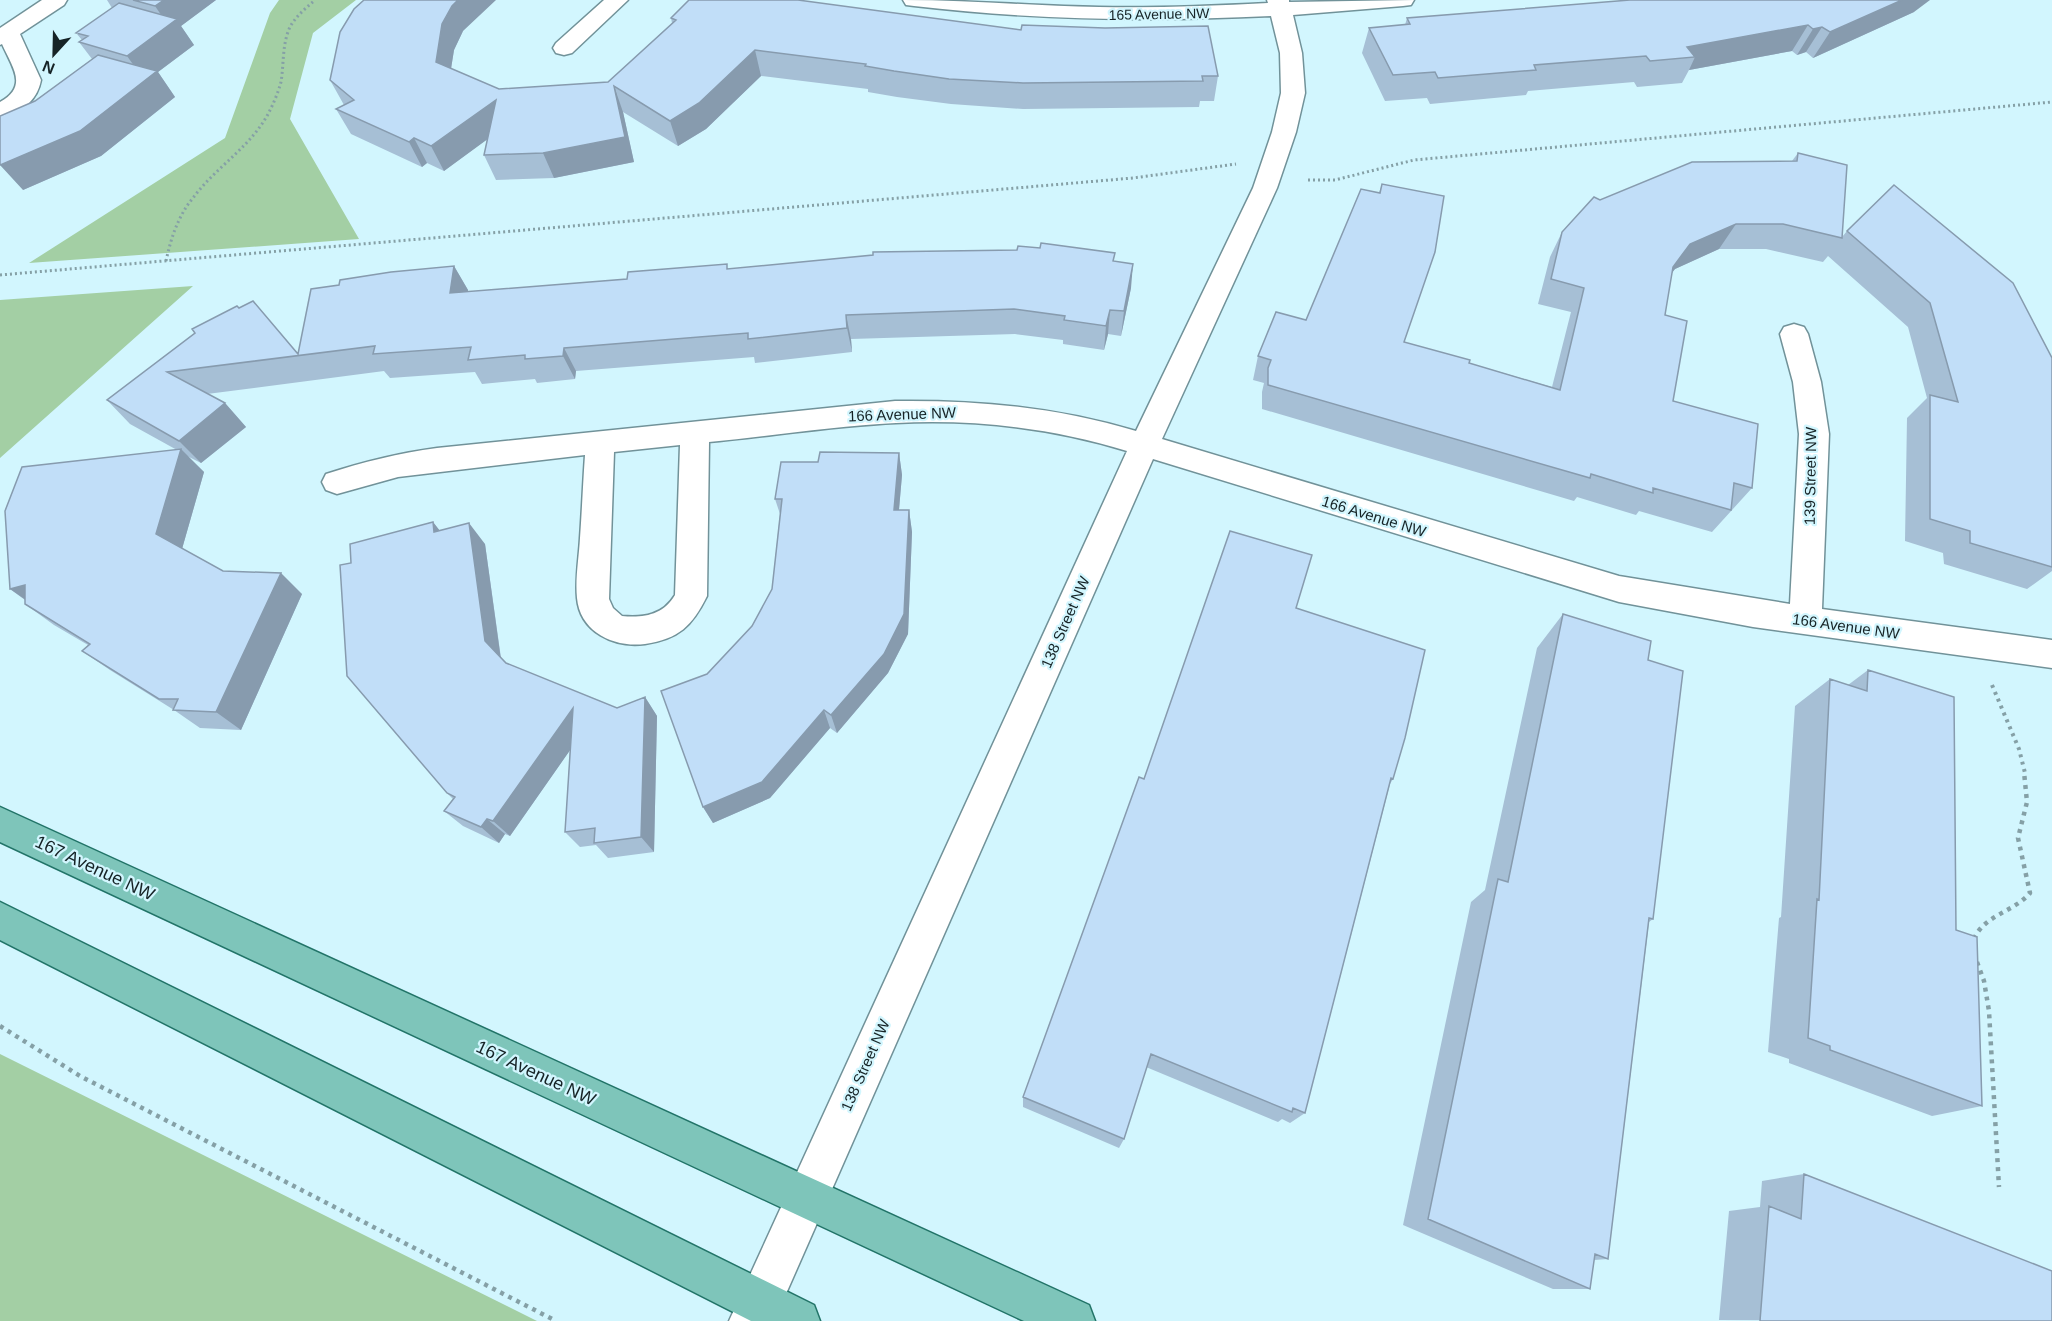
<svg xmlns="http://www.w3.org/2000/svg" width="2052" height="1321" viewBox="0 0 2052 1321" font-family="Helvetica,sans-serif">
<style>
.green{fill:#a3cfa4}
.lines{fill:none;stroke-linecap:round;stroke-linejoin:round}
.minor-casing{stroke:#719299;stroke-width:3}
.major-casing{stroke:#227468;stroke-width:3}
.path-far2{stroke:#85a0a6;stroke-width:3;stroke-dasharray:2 3;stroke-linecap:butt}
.path-far1{stroke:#85a0a6;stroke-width:4;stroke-dasharray:3 4.5;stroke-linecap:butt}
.path{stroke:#85a0a6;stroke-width:4.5;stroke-dasharray:4 5;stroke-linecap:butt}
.minor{fill:#fff;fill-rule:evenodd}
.major{fill:#7ec5ba;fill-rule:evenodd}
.wall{fill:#a6bfd5}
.shaded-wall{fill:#879bae}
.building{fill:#c1def8;stroke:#879bae;stroke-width:1.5}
.labels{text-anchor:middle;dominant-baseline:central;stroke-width:4.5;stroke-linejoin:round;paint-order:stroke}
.far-street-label{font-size:14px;fill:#162326;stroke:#d2f6fe}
.street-label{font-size:15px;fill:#162326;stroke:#d2f6fe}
.near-street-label{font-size:18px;fill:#162326;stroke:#d2f6fe}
</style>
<rect width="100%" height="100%" fill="#d2f6fe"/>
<path class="green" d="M279 0H356L313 33 290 119 359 239 29 263 225 138 270 13Z
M193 286 0 458V300Z
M0 1054 537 1321H0Z"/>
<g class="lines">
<g class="minor-casing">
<path id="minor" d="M42 0H67L64 5 20 34 41 80C37 102 20 113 0 118V102C29 86 12 67 2 44L0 45V28Z
M604 0H628L572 53 564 55 556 53 553 48 556 43Z
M903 0C969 0 1034 6 1099 7 1155 8 1212 6 1268 3L1267 0H1289V2L1414 0 1411 5 1403 6 1293 15 1302 53 1305 93 1296 132 1277 188 1162 439 1619 576 1790 604 1799 434 1793 382 1780 334 1784 327 1794 324 1804 327 1808 334 1821 382 1829 434 1822 609 2052 640V668L1753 627 1619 602 1153 459 774 1321H729L1127 451C1052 428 974 419 896 423 834 426 771 436 709 442L707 596C692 626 679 639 645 644 614 648 580 632 577 598 575 579 579 557 580 538 582 510 583 483 585 455L398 477 337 494 326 490 322 482 326 474C363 462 399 453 437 448L895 401C978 400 1057 407 1136 431L1253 188 1272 132 1281 93 1280 53 1271 16C1151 22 1033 20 914 6L906 5ZM680 445 675 595C663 615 644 618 622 616L613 608 609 599 614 452Z"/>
</g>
<g class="major-casing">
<path id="major" d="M0 807 1089 1305 1095 1321H1024L0 842Z
M0 902 814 1305 820 1321H751L0 940Z"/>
</g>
<path class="path-far2" d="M1308 180H1335L1414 160 2052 102
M166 261C171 238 178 216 193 198 215 168 248 149 267 116 273 105 278 93 281 82 284 64 282 44 290 27 296 16 306 8 315 0
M0 275 1133 178 1236 164"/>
<path class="path-far1" d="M1992 685 2019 749 2025 773"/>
<path class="path" d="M1974 939C1984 915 2014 912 2030 893L2018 838 2027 802 2024 772
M1977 962 1984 981 1989 1011 1999 1187
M0 1026 80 1076 556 1321"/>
<use href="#minor" class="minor"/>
<use href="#major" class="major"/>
</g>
<path class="wall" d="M107 0H216L181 26 194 45 158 72 175 97 101 156 23 190 35 101 92 59 79 42 82 40 76 33 112 8Z
M1914 12 1813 58 1806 52 1797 55 1792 51 1689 70 1682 83 1637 87 1634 82 1528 91 1526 95 1430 104 1427 98 1385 101 1362 53 1369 28 1405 25 1407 18Z
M671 18 1218 76 1214 101H1200L1199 107 1023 109 951 104 897 97 868 92V89L761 76 706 129 678 146 623 112 634 162 554 178 496 180 484 155 487 139 444 171 427 163 422 167 351 134 336 109 344 105 330 80 463 31 454 50 451 69 499 89 608 82 672 23Z
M1798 153 1842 237 1847 231 2052 358V571L2027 589 1944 564 1943 553 1905 541 1907 418 1927 398 1908 327 1828 256 1823 262 1766 249H1719L1675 269 1672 273 1665 315 1673 401 1752 488 1712 532 1639 511 1636 515 1577 497 1574 501 1262 409V392L1264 383 1253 380 1258 356 1306 320 1379 193 1382 184 1404 342 1469 363 1552 387 1571 312 1538 304 1550 257 1562 232 1600 200 1792 161Z
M1115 261 1131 288 1121 336 1108 334 1104 350 1063 344V340L1015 334 851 339 852 352 755 363 754 357 576 371 575 379 537 383 535 379 482 384 475 372 390 378 384 371 207 394 225 403 246 427 201 463 187 456 204 472 182 549 223 571 302 594 241 730 200 728 174 710 110 670 82 651 88 645 54 625 25 604V600L10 589 177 450 130 424 107 400 195 333 298 354 339 285 454 266 468 290V292L627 279 728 269Z
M899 453 902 475 899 510H909L912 532 908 634 888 673 837 733 830 728 770 798 713 823 703 807 707 674 752 626 772 589 780 514 775 499 818 462Z
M433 522 440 531 485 544 501 658 506 663 617 708 645 697 657 716 654 852 608 858 596 845 580 847 565 832 570 750 510 836 505 834 499 843 463 826 444 811 453 799 447 793 351 563Z
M1296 608 1393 779 1390 784 1305 1113 1290 1123 1282 1119 1278 1122 1146 1067 1124 1139 1119 1148 1023 1107V1097L1144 779Z
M1563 614 1648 660 1653 919 1649 922 1608 1259 1594 1260 1590 1289H1553L1403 1225 1471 902 1485 890 1537 648Z
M1868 670 1982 1106 1932 1116 1789 1063V1059L1768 1052 1779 918 1781 917 1795 706 1830 679 1848 685Z
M1804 1174 2052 1321 1719 1320 1729 1211 1760 1207 1762 1181Z"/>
<path class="shaded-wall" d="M164 0H216L181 26 194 45 158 72 175 97 101 156 23 190 0 165 145 81 127 56 168 25 155 6Z
M458 0H496L463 31 454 50 448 87 436 62 442 24 452 6Z
M1902 0H1930L1914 12 1813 58 1830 32Z
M1808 25 1792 51 1689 70 1695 57 1687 47Z
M1822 27 1806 52 1797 55 1813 29Z
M755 50 761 76 706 129 678 146 670 121Z
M614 86 623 112 634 162 554 178 543 153Z
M496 100 507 125 444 171 431 146Z
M414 138 427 163 422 167 409 142Z
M1736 224 1719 249 1675 269 1657 291 1673 267 1690 244Z
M1133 264 1131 288 1121 336 1124 311Z
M454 266 468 290 464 318 450 293Z
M1110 310 1108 334 1104 350 1106 326Z
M846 315 851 339 852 352 847 328Z
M564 348 576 371 575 379 563 356Z
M225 403 246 427 201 463 179 441Z
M181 449 204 472 180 556 156 534Z
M899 453 902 475 897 532 894 510Z
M909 510 912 532 908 634 888 673 837 733 831 715Z
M433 522 450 544 434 532Z
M469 523 485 544 501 660 485 641Z
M281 573 302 594 241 730 216 712Z
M25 585 40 610 10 589Z
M645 697 657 716 654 852 641 837Z
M573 708 587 726 510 836 493 821Z
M824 710 830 728 770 798 713 823 703 807Z
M487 819 505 834 499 843 481 827Z"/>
<path class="building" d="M133 0H164L155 6Z
M364 0H458L452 6 442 24 436 62 499 89 608 82 676 20 671 18 689 0H798L1021 30 1022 25 1105 28 1208 26 1218 76H1202L1203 81 1023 83 949 79 894 71 865 66 866 64 755 50 699 103 670 121 614 86 625 137 543 153 484 155 496 100 431 146 414 138 409 142 336 109 354 100 330 80 340 32 354 9Z
M1630 0H1902L1830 32 1822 27 1813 29 1808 25 1687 47 1695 57 1650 61 1646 56 1534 65 1536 70 1438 78 1435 72 1393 75 1369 28 1410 24 1407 18Z
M119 3 177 19 127 56 79 42 88 36 76 33Z
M98 55 157 71 80 131 0 165V116L35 101Z
M1798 153 1847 165 1842 238 1783 224H1736L1690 244 1673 267 1665 315 1687 321 1673 401 1758 424 1752 488 1734 483 1731 510 1653 488V493L1591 474 1590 478 1268 385V368L1271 360 1258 356 1276 312 1306 320 1361 189 1380 193 1382 184 1444 196 1435 252 1404 342 1470 360 1469 363 1560 390 1584 288 1551 279 1562 232 1594 197 1600 200 1692 162 1797 161Z
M1894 185 2013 283 2052 358V567L1970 543V531L1930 519V395L1958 402 1930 303 1847 231Z
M1041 243 1115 253 1113 261 1133 264 1124 311 1110 310 1106 326 1064 320 1065 316 1014 309 846 315 847 328 748 339V333L564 348 563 356 525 359V355L468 360 471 347 373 354 375 346 167 372 225 403 179 441 107 400 195 333 192 329 237 306 239 308 253 301 298 354 311 289 339 285 340 280 391 272 454 266 450 293 627 279 628 272 727 264V269L873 255V252L1017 250 1018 246 1040 248Z
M181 449 156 534 223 571 281 573 216 712 173 710 178 699H159L82 651 90 644 25 604V585L10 589 5 511 22 467Z
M820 452 899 453 894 510H909L904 614 884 654 831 715 824 710 762 782 703 807 661 691 707 674 752 626 772 589 782 499H775L781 462H818Z
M433 522 434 532 469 523 485 641 506 663 617 708 645 697 641 837 594 843 595 828 565 832 573 708 493 821 487 819 481 827 444 811 455 797 447 793 347 676 340 565 351 563 350 544Z
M1230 531 1312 555 1296 608 1425 650 1405 738 1393 779 1391 778 1305 1113 1293 1108 1292 1112 1151 1054 1124 1139 1023 1097 1139 777 1144 779Z
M1563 614 1651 641 1648 660 1683 671 1653 919 1649 918 1608 1259 1595 1254 1590 1289 1428 1219 1498 879 1508 882Z
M1868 670 1954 697 1956 930 1977 937 1982 1106 1830 1050V1046L1808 1038 1817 899 1819 900 1830 679 1867 691Z
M1804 1174 2052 1271V1321H1760L1769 1206 1801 1219Z"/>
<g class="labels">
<g class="far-street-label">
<text transform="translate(1159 14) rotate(-1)">165 Avenue NW</text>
</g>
<g class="street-label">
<text transform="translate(902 414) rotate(-2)">166 Avenue NW</text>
<text transform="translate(1810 476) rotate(-89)">139 Street NW</text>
<text transform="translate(1374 516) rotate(17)">166 Avenue NW</text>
<text transform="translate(1065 622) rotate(-66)">138 Street NW</text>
<text transform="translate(1846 626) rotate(8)">166 Avenue NW</text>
<text transform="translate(865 1065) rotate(-66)">138 Street NW</text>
</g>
<g class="near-street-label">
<text transform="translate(95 868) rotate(25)">167 Avenue NW</text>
<text transform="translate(536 1073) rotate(25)">167 Avenue NW</text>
</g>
</g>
<g transform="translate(54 54) rotate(202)" stroke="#d2f6fe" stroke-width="4.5" paint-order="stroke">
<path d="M0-4.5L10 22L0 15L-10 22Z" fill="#162326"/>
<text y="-9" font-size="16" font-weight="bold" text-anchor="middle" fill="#162326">N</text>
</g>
</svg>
